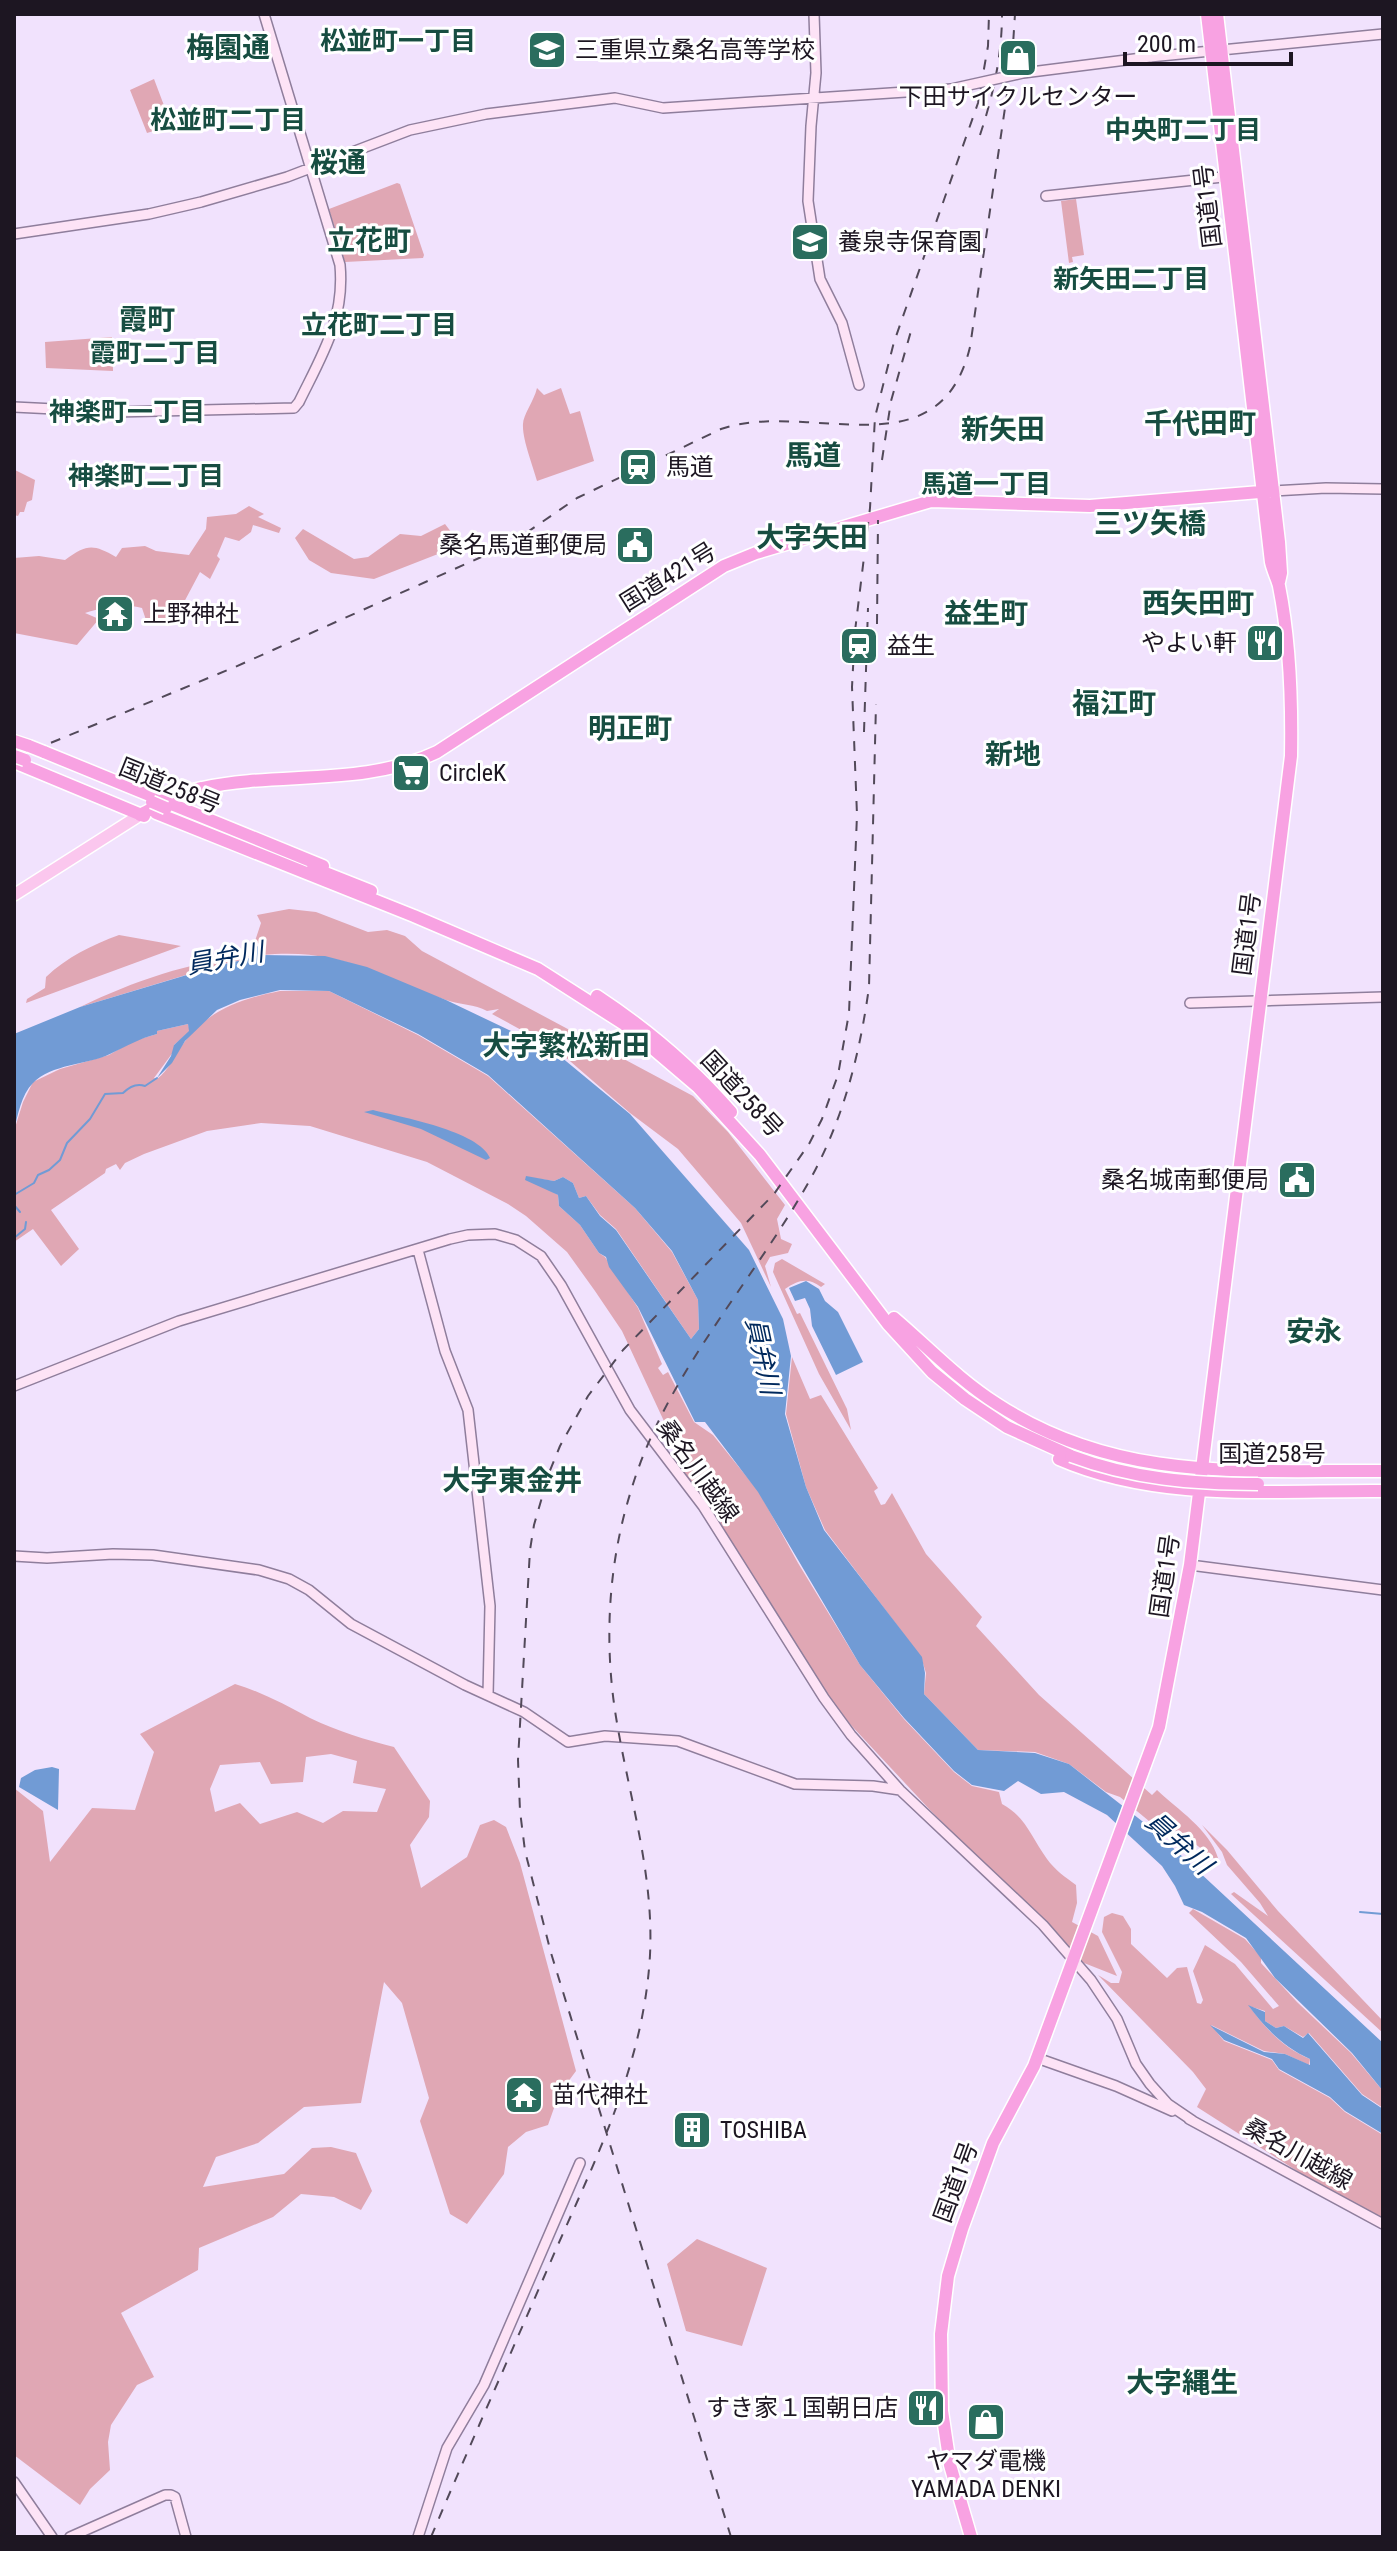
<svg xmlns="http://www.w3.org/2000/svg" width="1397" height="2551" viewBox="0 0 1397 2551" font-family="'Roboto Condensed','Noto Sans JP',sans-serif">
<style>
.green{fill:#e0a7b4;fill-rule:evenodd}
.water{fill:#719bd5}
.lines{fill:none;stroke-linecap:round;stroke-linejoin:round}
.stream{stroke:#719bd5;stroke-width:2}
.secondary-casing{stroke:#8f7e9c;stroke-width:12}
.primary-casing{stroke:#fff;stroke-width:14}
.highway-casing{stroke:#fff;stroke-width:15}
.secondary{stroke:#fde3f6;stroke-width:9}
.primary{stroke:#fbc7ee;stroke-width:11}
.highway{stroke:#f8a2e2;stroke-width:12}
.rail{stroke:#524959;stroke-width:2;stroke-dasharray:10 10;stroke-linecap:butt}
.secondary-bridge-casing{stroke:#8f7e9c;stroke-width:12;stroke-linecap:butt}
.highway-bridge-casing{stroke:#fff;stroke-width:15;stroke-linecap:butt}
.secondary-bridge{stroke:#fde3f6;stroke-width:9}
.highway-bridge{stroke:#f8a2e2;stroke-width:12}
.labels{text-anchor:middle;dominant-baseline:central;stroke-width:6;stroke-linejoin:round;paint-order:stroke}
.poi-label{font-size:24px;fill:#1d1622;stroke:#fff;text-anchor:start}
.street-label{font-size:24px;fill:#1d1622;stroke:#fff}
.neighbourhood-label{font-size:26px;font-weight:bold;fill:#174d41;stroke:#fff}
.water-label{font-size:26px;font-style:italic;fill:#00295d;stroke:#fff}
.quarter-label{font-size:28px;font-weight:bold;fill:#174d41;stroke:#fff}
</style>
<rect width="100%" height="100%" fill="#f1e2fd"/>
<path class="green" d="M154 79 171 124 170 126 147 133 130 90Z
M397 183 400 184 424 255 423 258 345 262 329 209Z
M1076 199 1084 255 1072 257 1073 262 1069 263 1061 201Z
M112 337 113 371 46 368 45 342Z
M537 388 544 395 561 388 570 414 580 411 594 461 537 481C533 466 522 439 523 424 523 415 534 401 537 388Z
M15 470 35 480 32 500 27 502 24 512H20L18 516 14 515Z
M249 506 264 514 258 517 281 528 279 533 253 525 251 532 239 541 225 537 217 556 220 559 210 579 200 572 182 606 185 615 175 617 172 622 147 623 142 608C124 603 103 607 85 613L99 619 77 645 14 633V558L39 556 65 560C87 544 93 544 116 557L122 548 145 546 156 551 189 555 206 529 207 517 236 514Z
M445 524 461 545 374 579 331 573 309 560 295 538 303 529 354 559 368 557 400 534 421 536Z
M289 909 316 912 368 932 387 930 405 936 422 951 693 1096 728 1132 785 1205 777 1219 781 1239 792 1244 788 1253 770 1257 765 1266 771 1287 741 1223 678 1149 630 1113 556 1049 492 1014 499 1009 487 1011C475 1004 459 1005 446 1000 378 976 339 947 262 955V946L255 941 261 923 257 915Z
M119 935 181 946 26 1003 27 999 45 988 46 977C67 957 92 945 119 935Z
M249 956 247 959 219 965 80 1007C134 981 189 962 249 956Z
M280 991H329L418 1035 488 1076 635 1208 672 1252 698 1300 699 1329 691 1339 616 1229 600 1215 586 1196 579 1198 573 1183 563 1177 554 1181 526 1177 558 1195 559 1206 580 1225 599 1253 605 1257 638 1308 662 1364 658 1368 663 1375 668 1372 694 1422 713 1435 759 1492 798 1563 860 1665 904 1719 954 1772 972 1786 999 1792 1002 1804C1026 1817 1031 1837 1047 1859 1055 1870 1065 1877 1076 1885L1077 1903 1072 1922 1098 1936 1117 1976 1084 1963 931 1811 849 1723 824 1689 735 1553 718 1517 656 1441 680 1464 683 1462 622 1331 595 1291 567 1252 526 1216 508 1204 427 1162 310 1126 261 1123 207 1131 144 1154 125 1163 120 1170 116 1164 106 1169 105 1173 51 1210 79 1249 61 1266 33 1229 14 1242V1131L23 1102 33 1082 60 1069 109 1055 133 1041 157 1034V1031L188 1024 190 1031 174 1045V1051L154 1078 157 1079C169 1070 174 1056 183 1044 208 1010 240 999 280 991Z
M782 1259 825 1284 821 1287C808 1277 798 1280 785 1289L797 1314 800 1313 847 1409 851 1430 819 1374 773 1272 775 1263Z
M792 1357 810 1399 821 1395 878 1488 874 1491 881 1505 885 1504 892 1493 926 1554 982 1617 976 1626 1039 1695 1152 1795 1157 1790C1178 1810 1209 1829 1218 1858L1215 1859 1178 1831H1173L1167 1836 1120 1797 1106 1792 1069 1764 1035 1752 978 1750 924 1694 926 1673 921 1657 825 1530 806 1487 786 1414Z
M235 1684C262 1692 285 1705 310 1718 337 1731 366 1740 394 1747L430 1801 429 1817 410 1845 421 1888 467 1857 480 1825 494 1820 506 1827 520 1863 576 2071 559 2094 548 2125 526 2132 508 2147 504 2174 467 2224 450 2214 420 2121 429 2098 402 2003 384 1982 361 2103 304 2107 258 2143 216 2157 203 2187 284 2174 312 2148 331 2147 356 2153 372 2191 361 2210 334 2197 301 2194 273 2217 199 2248 198 2270 121 2313 154 2377 137 2385 111 2425 108 2442 110 2470 90 2489 80 2505 14 2455V1788L43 1811 50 1862 92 1808 135 1810 154 1752 140 1734ZM331 1754 357 1761 353 1783 386 1789 377 1812 343 1811 323 1823 297 1812 260 1824 240 1803 215 1812 210 1789 220 1765 260 1762 271 1784 303 1782 306 1757Z
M1202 1825 1227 1850 1278 1911 1383 2021V2033L1231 1894 1234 1892 1268 1916 1260 1903 1227 1865 1222 1852Z
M1193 1909 1245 1939 1261 1957V1963L1297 2002 1351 2053 1383 2091V2108L1362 2094 1309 2033 1303 2037 1284 2026 1276 2028 1265 2021V2011L1249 2006C1266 2029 1283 2048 1310 2059L1309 2065 1285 2054 1264 2051 1211 2025 1224 2041 1272 2060 1279 2070 1330 2098 1345 2112 1383 2135V2218L1305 2176 1197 2107 1206 2089 1193 2072 1098 1975 1111 1983H1119L1122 1972 1102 1932 1104 1917 1112 1913 1123 1916 1131 1929V1944L1167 1978 1177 1968 1187 1967 1197 2003 1201 2004 1203 2000 1193 1971 1205 1945 1235 1964 1273 2009 1279 2006 1241 1962 1189 1913Z
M697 2239 767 2268 742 2346 686 2331 667 2264Z"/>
<path class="water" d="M256 945 261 949 262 955 325 956 367 967 446 1000 555 1052 630 1114 749 1250 783 1319 791 1356 785 1414 806 1487 824 1530 922 1657 925 1673 924 1694 978 1750 1035 1753 1069 1764 1156 1832 1383 2043V2091L1352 2053 1275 1978 1246 1938 1202 1912 1184 1905 1175 1886 1162 1866 1107 1815 1064 1792 1041 1794 1018 1781 1004 1791 972 1785 954 1771 904 1718 860 1665 758 1492 705 1422H695L638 1307 609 1267 606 1257 599 1253 580 1225 559 1206 558 1195 525 1180 526 1176 554 1181 563 1177 573 1183 579 1198 586 1196 600 1216 616 1230 691 1339 699 1329 698 1300 672 1251 635 1208 488 1075 418 1034 329 991 280 990 240 1000 217 1010 185 1041 172 1063 157 1078 171 1056 174 1045 189 1031 188 1024 157 1031V1034C138 1039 127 1046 110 1054 87 1065 51 1064 33 1083 21 1095 18 1115 14 1130V1034L80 1007 220 965 247 959 253 955Z
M373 1110C401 1117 479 1131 490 1158L486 1160 421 1129 364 1112Z
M806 1281 819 1289 825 1301 838 1312 863 1362 836 1375 812 1326 810 1309 805 1298 795 1301 789 1288Z
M52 1767 59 1769 58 1810 19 1787 21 1778 35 1770Z
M1248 2005 1265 2012V2021L1276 2028 1284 2026 1303 2038 1308 2033 1362 2095 1383 2109V2134L1345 2111 1330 2097 1279 2069 1272 2059 1224 2040 1210 2025 1264 2052 1285 2054 1310 2065V2059C1283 2047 1265 2028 1248 2005Z"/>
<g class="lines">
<path class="stream" d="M14 1195 34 1183 38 1175 49 1170 60 1160 67 1143 90 1119 105 1094 123 1093C129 1087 137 1083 145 1086L157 1078
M14 1205 20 1212
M14 1238 25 1229 26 1222
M1360 1912 1383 1914"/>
<g class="secondary-casing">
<path id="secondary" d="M814 14 816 73 811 126 808 201 820 279 842 323 859 385
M1150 57 1383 34
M1046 196 1232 176
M14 234 149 214 201 202 287 177 410 130 486 114 615 98 663 108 951 89
M14 407 115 412 294 408 299 402C322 355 345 319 340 265L264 14
M1273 491 1326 488 1383 489
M1190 1003 1383 997
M418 1250 445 1351 468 1410 490 1606 488 1695
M14 1386 179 1321 450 1239 468 1235 495 1234 516 1240 541 1256 561 1285 630 1410 703 1506 824 1698 851 1735 900 1790 1043 1925 1091 1980 1117 2019 1136 2064 1150 2084 1168 2104 1193 2121
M14 1556 47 1558 113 1554 153 1555 259 1570 289 1579 309 1590 351 1624 465 1685 524 1712 568 1742 605 1736 678 1741 795 1784 873 1786 900 1790
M1190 1565 1383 1590
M1037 2058 1116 2086 1172 2111
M1189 2119 1383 2224
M14 2482 52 2537
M70 2537 165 2495H171L175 2497 186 2537
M418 2537 447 2448 484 2385 580 2163"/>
</g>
<g class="primary-casing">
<path id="primary" d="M14 895 140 815"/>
</g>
<g class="highway-casing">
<path id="highway" d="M1217 14 1279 542 1281 573 1279 582
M14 741 29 746
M44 752 323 866
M14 762 144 816
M156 813 414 916 538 969 624 1024 698 1087 760 1155 888 1324 932 1372 965 1399 1007 1427 1071 1456
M140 815C159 805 180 792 202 788 280 771 363 787 437 752L724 566 756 553 931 501 1090 506 1273 491
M313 868 371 891
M597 996C647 1029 692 1067 731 1112
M894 1318C928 1347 959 1380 997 1404 1118 1483 1246 1470 1383 1471
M1059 1459C1160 1503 1275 1490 1383 1491
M971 2537 950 2465 942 2411 941 2334 948 2276 962 2229 993 2143 1034 2066 1159 1727 1190 1565 1291 756C1292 700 1290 641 1279 586 1277 578 1273 571 1271 562L1207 14"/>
</g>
<use href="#secondary" class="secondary"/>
<use href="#primary" class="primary"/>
<use href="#highway" class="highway"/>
<path class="rail" d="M980 135C993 96 1002 56 1002 14
M882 460 891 401 913 324
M877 624 878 520
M864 732 868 608
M14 758 235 667 497 550 513 542 577 498 721 429C810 399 939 475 970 347L1012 60 1015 14
M431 2537C472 2440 515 2344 557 2247 599 2152 644 2061 650 1955 654 1873 629 1797 616 1717 604 1643 608 1566 630 1494 663 1380 744 1293 803 1192 841 1128 859 1060 869 987L876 704
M731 2537 551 1953 525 1851 520 1811 518 1760 530 1550 534 1525 549 1473 560 1446 588 1396 623 1350 774 1194 809 1144 822 1119 838 1075 849 1013 857 815 852 687 855 631 870 508 875 417 894 342 978 103 988 46 989 14"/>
<g class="secondary-bridge-casing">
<path id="secondary-bridge" d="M951 89 1023 73 1150 57"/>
</g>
<g class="highway-bridge-casing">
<path id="highway-bridge" d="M29 746 44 752
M14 756 25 760
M152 802 166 808
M1071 1456C1132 1479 1193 1484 1258 1484"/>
</g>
<use href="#secondary-bridge" class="secondary-bridge"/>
<use href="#highway-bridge" class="highway-bridge"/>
</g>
<defs>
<g id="school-square" transform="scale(2)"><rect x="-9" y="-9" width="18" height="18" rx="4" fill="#2a6d5e" stroke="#fff"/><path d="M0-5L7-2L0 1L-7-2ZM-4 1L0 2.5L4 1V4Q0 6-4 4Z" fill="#fff"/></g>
<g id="shop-square" transform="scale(2)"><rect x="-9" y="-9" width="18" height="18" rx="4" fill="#2a6d5e" stroke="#fff"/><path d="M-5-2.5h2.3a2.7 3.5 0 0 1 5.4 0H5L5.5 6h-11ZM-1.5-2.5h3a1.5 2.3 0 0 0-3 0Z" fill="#fff"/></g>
<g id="station-square" transform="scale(2)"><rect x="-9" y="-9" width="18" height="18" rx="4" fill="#2a6d5e" stroke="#fff"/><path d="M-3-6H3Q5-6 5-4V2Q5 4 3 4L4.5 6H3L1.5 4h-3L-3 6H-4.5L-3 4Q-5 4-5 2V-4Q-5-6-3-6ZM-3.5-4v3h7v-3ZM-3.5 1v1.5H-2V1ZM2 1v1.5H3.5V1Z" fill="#fff"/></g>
<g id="civic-square" transform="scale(2)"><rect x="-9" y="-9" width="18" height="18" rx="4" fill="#2a6d5e" stroke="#fff"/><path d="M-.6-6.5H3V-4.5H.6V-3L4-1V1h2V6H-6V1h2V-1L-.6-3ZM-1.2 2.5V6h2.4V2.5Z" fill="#fff"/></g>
<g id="temple-square" transform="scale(2)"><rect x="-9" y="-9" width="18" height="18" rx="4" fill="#2a6d5e" stroke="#fff"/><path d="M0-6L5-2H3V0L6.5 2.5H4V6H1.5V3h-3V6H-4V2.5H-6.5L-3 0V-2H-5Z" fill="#fff"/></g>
<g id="restaurant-square" transform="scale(2)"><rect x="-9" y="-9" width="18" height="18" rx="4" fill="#2a6d5e" stroke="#fff"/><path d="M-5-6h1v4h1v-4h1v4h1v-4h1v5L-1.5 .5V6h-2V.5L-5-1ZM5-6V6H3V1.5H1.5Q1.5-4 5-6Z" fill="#fff"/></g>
<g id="supermarket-square" transform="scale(2)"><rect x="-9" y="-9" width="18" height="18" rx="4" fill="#2a6d5e" stroke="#fff"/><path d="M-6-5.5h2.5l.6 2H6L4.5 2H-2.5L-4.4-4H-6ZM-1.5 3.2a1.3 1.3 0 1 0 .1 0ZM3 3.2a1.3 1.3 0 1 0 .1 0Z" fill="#fff"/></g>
<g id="building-square" transform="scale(2)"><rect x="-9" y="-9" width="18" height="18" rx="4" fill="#2a6d5e" stroke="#fff"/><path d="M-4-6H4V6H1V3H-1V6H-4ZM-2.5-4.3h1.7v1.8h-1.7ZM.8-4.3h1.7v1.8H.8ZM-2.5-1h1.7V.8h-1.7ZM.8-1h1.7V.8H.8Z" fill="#fff"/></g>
</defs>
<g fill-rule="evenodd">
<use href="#school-square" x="547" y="50"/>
<use href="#shop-square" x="1018" y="58"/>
<use href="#school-square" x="810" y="242"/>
<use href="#station-square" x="638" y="467"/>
<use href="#civic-square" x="635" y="545"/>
<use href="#temple-square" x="115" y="614"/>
<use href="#restaurant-square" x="1265" y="643"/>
<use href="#station-square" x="859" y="646"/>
<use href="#supermarket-square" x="411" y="773"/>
<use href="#civic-square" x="1297" y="1180"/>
<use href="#temple-square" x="524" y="2095"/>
<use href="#building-square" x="692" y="2130"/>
<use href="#restaurant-square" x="926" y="2408"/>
<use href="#shop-square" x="986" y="2422"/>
</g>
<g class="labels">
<g class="poi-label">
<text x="575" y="50">三重県立桑名高等学校</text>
<text x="1018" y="97" text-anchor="middle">下田サイクルセンター</text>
<text x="838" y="242">養泉寺保育園</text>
<text x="666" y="467">馬道</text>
<text x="607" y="545" text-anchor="end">桑名馬道郵便局</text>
<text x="143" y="614">上野神社</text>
<text x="1237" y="643" text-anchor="end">やよい軒</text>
<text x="887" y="646">益生</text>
<text x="439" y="773">CircleK</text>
<text x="1269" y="1180" text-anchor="end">桑名城南郵便局</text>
<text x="552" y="2095">苗代神社</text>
<text x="720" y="2130">TOSHIBA</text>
<text x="898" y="2408" text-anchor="end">すき家１国朝日店</text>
<text x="986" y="2461" text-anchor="middle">ヤマダ電機<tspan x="986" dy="28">YAMADA DENKI</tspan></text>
</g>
<g class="street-label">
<text transform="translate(1208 206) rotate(-97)">国道1号</text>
<text transform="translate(668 577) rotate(-32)">国道421号</text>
<text transform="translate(170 786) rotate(22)">国道258号</text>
<text transform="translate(1247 934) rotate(-83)">国道1号</text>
<text transform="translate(742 1094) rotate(47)">国道258号</text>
<text x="1272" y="1454">国道258号</text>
<text transform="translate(698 1471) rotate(54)">桑名川越線</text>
<text transform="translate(1165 1576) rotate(-82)">国道1号</text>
<text transform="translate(1298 2154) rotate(29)">桑名川越線</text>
<text transform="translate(956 2182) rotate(-70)">国道1号</text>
</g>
<g class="neighbourhood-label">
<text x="398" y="41">松並町一丁目</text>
<text x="228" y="120">松並町二丁目</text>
<text x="1183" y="130">中央町二丁目</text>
<text x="1131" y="279">新矢田二丁目</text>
<text x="379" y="325">立花町二丁目</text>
<text x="155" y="353">霞町二丁目</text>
<text x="127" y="412">神楽町一丁目</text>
<text x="146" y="476">神楽町二丁目</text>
<text x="986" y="484">馬道一丁目</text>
</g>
<g class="water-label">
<text transform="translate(225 958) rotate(-10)">員弁川</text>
<text transform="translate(763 1356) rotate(78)">員弁川</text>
<text transform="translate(1179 1843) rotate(42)">員弁川</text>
</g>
<g class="quarter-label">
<text x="228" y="47">梅園通</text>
<text x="338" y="162">桜通</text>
<text x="369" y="240">立花町</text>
<text x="147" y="319">霞町</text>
<text x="1200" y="423">千代田町</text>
<text x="1003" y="429">新矢田</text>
<text x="813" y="455">馬道</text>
<text x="1150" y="523">三ツ矢橋</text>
<text x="812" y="537">大字矢田</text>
<text x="1198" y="603">西矢田町</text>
<text x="986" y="613">益生町</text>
<text x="1114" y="703">福江町</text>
<text x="630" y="728">明正町</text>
<text x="1013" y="754">新地</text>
<text x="566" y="1045">大字繁松新田</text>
<text x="1314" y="1331">安永</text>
<text x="512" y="1480">大字東金井</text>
<text x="1182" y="2382">大字縄生</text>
</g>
</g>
<rect width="1397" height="2551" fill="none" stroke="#1d1622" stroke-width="32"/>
<path d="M1125 52v12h166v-12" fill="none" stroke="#1d1622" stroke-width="4"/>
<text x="1137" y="52" font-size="24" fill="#1d1622" stroke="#ffffff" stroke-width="6" paint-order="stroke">200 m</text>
</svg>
